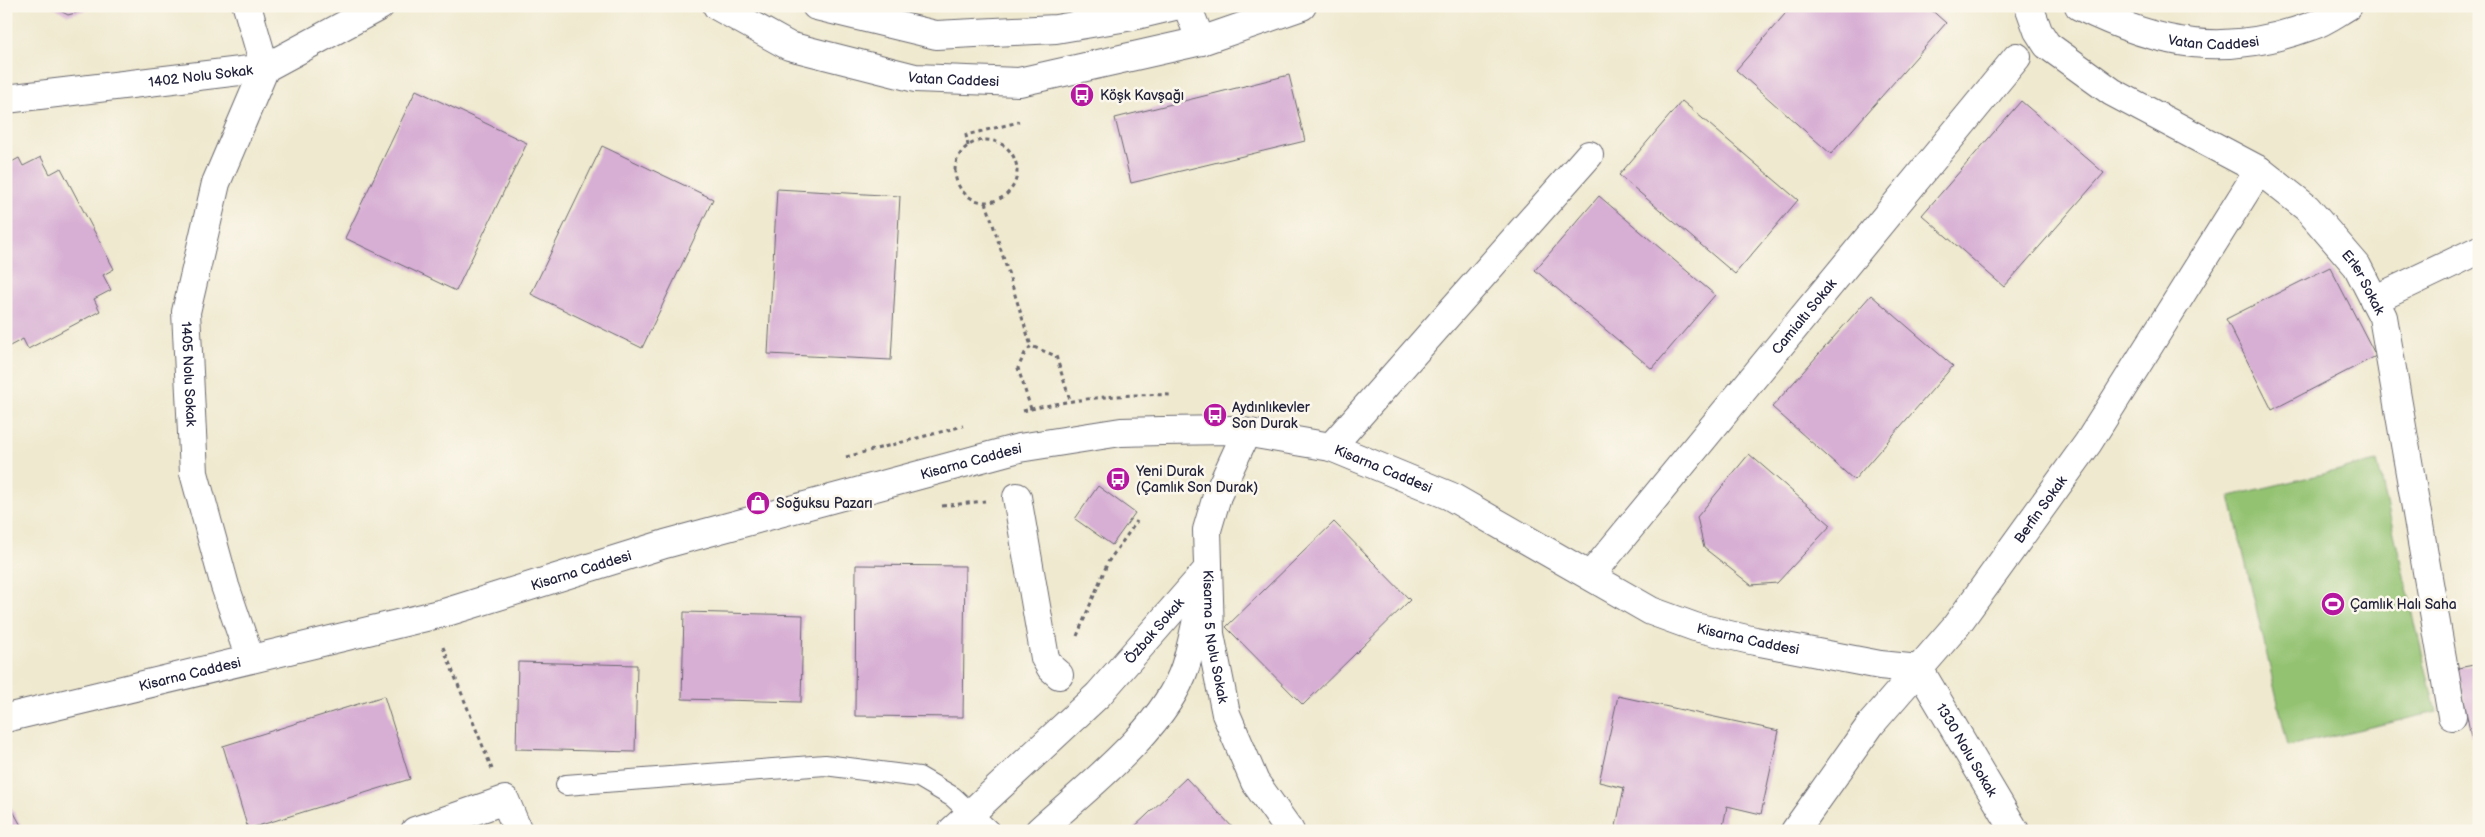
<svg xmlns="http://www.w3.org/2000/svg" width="2485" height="837" viewBox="0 0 2485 837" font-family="'Balsamiq Sans',sans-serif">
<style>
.green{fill:#93c271;stroke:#5a7256}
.building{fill:#d7aed4}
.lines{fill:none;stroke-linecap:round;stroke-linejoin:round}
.service-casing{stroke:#6a686f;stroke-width:22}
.pedestrian-casing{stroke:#6a686f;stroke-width:30}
.minor-casing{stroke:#6a686f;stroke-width:30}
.tertiary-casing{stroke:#6a686f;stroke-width:30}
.path{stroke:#6a686f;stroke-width:3;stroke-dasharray:4 4;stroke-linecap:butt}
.service{stroke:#fff;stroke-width:20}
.pedestrian{stroke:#fff;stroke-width:28}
.minor{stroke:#fff;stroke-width:28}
.tertiary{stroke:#fff;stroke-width:28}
.labels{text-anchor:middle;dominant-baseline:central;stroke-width:5;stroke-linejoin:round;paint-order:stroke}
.street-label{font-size:14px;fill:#22223b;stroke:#fbf7ec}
.poi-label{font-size:14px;fill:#22223b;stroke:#fbf7ec;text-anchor:start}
</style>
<rect width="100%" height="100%" fill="#fbf7ec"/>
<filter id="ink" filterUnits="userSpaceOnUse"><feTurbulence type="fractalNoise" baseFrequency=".02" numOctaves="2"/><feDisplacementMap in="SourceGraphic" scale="10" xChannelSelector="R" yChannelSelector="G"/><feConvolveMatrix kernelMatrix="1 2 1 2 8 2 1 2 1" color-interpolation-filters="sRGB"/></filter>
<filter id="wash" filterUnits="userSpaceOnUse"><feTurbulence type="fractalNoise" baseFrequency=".0096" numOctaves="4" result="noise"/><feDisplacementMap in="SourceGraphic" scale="20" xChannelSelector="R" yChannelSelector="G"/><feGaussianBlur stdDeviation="1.12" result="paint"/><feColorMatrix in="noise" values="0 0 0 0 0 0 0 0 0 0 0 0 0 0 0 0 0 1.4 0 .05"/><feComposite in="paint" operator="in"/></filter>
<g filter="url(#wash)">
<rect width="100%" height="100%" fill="#efe9cf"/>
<path class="green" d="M2377 461 2436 712 2288 746 2230 496Z"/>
<g id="blocks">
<path class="building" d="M51 6H97V7L68 15Z
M1792 6H1927L1946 23 1831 154 1736 70Z
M1289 75 1305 141 1131 183 1115 118Z
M416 90 527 143 456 291 345 238Z
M1682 101 1798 200 1735 274 1619 175Z
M2021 101 2104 173 2004 287 1922 215Z
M602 146 713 199 642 348 531 294Z
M41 157 50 174 61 168 114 269 103 275 111 290 94 299 100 311 28 349 23 339 6 348V165L19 158 23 166Z
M777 189 900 196 891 360 768 354Z
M1599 196 1715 295 1652 369 1535 270Z
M2330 267 2376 356 2272 410 2226 319Z
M1871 295 1953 366 1854 480 1772 407Z
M1749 454 1831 525 1777 583 1751 585 1704 548 1697 517Z
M1098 486 1135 513 1112 545 1075 519Z
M1334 522 1410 600 1303 705 1226 627Z
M856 565 965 566 963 717 855 716Z
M684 612 803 615 801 702 682 699Z
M518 662 637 665 635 752 516 749Z
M2479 664V736L2471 737 2458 668Z
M384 696 410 779 248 829 223 746Z
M1618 696 1779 731 1761 814 1727 806 1722 831H1615L1624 788 1599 782Z
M1186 778 1236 831H1130Z
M6 798 24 831H6Z"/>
</g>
</g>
<g filter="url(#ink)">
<use href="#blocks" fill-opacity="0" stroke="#6a686f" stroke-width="1"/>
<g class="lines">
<g class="service-casing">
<path id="service" d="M566 785 825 765 919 777 953 797 990 831"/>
</g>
<g class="pedestrian-casing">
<path id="pedestrian" d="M1017 497 1045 658 1051 668 1059 675"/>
</g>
<g class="minor-casing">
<g id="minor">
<path id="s1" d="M247 6 265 68 216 183 186 312 194 473 225 586 250 659"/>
<path id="s2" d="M2029 6 2038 31 2047 45 2112 92 2259 170 2307 208 2357 266 2383 317 2452 716"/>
<path id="s3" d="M6 99 265 68 380 6"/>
<path d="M2374 300 2479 250"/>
<path d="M1331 447 1589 155"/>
<path id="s4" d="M1591 575 2017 57"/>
<path id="s5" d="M1919 669 2015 831"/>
<path d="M415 831 505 800 518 831"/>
<path id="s6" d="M952 831 1098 695 1208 569"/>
<path d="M1039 831C1086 788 1165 728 1185 667 1194 640 1198 612 1204 585"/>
<path id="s7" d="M1795 831 1871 724 1956 626 2088 443 2259 170"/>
</g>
</g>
<g class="tertiary-casing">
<g id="tertiary">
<path id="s8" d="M717 6 789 46 915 78 1019 82 1201 41 1302 6"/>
<path d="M816 6 936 35 1056 29 1133 16 1175 6"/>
<path d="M1187 6 1201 41"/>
<path id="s9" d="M2079 6C2160 46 2225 58 2311 26 2324 22 2336 13 2348 6"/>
<path id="s10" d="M1246 433 1217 496 1207 530 1210 634 1226 714 1255 782 1290 831"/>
<path id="s11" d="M6 718 447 612 665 544 1019 448 1121 432 1162 431 1232 430 1331 447 1450 496 1651 611 1695 627 1755 641 1880 665 1919 669"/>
</g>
</g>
<path class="path" d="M955 171a31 31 0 1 1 62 0a31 31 0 1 1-62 0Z
M968 146 966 135 1019 122
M986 202 1031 346
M1031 409 1018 368 1025 353 1031 346 1056 356 1070 400
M1023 411C1072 399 1122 393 1173 395
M846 457 963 426
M942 506 985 501
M1077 636 1108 562 1137 521
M443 647 492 769"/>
<use href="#service" class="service"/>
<use href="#pedestrian" class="pedestrian"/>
<use href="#minor" class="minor"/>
<use href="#tertiary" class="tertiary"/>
</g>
</g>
<defs>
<g id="bus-disc" transform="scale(1.25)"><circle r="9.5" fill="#b5179e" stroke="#fbf7ec"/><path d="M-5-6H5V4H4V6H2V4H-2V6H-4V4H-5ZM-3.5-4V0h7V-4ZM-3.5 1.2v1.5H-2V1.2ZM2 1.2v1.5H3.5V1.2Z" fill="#fff"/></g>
<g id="shop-disc" transform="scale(1.25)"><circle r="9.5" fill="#b5179e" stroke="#fbf7ec"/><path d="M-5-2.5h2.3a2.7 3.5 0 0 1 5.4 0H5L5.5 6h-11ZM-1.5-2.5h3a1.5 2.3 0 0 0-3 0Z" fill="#fff"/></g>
<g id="stadium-disc" transform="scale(1.25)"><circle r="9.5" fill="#b5179e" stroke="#fbf7ec"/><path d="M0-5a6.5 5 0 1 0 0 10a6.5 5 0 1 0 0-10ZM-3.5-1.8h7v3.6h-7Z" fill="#fff"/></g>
</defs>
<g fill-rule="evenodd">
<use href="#bus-disc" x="1082" y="95"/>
<use href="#bus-disc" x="1215" y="415"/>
<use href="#bus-disc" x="1118" y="479"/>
<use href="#shop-disc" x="758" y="503"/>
<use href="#stadium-disc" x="2333" y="604"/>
</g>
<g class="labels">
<g class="street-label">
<text stroke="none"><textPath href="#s9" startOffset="141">Vatan Caddesi</textPath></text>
<text stroke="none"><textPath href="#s3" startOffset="196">1402 Nolu Sokak</textPath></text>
<text stroke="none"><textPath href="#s8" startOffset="251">Vatan Caddesi</textPath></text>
<text stroke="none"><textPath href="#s2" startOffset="445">Erler Sokak</textPath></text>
<text stroke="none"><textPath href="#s4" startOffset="335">Camialtı Sokak</textPath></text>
<text stroke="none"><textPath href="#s1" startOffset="384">1405 Nolu Sokak</textPath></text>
<text stroke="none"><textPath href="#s11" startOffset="999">Kisarna Caddesi</textPath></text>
<text stroke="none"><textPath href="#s11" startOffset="1420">Kisarna Caddesi</textPath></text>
<text stroke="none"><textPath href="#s7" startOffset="405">Berfin Sokak</textPath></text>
<text stroke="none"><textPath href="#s11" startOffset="594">Kisarna Caddesi</textPath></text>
<text stroke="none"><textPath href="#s6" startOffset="285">Özbak Sokak</textPath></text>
<text stroke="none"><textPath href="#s10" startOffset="212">Kisarna 5 Nolu Sokak</textPath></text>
<text stroke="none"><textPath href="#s11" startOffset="1825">Kisarna Caddesi</textPath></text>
<text stroke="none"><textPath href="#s11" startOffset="189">Kisarna Caddesi</textPath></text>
<text stroke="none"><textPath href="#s5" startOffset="94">1330 Nolu Sokak</textPath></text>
</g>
<g class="poi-label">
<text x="1100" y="95">Köşk Kavşağı</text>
<text x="1232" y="407">Aydınlıkevler<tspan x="1232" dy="16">Son Durak</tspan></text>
<text x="1136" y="471">Yeni Durak<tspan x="1136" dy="16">(Çamlık Son Durak)</tspan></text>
<text x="776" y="503">Soğuksu Pazarı</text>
<text x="2350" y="604">Çamlık Halı Saha</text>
</g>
</g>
<rect width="2485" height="837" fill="none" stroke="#fbf7ec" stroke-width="25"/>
</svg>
